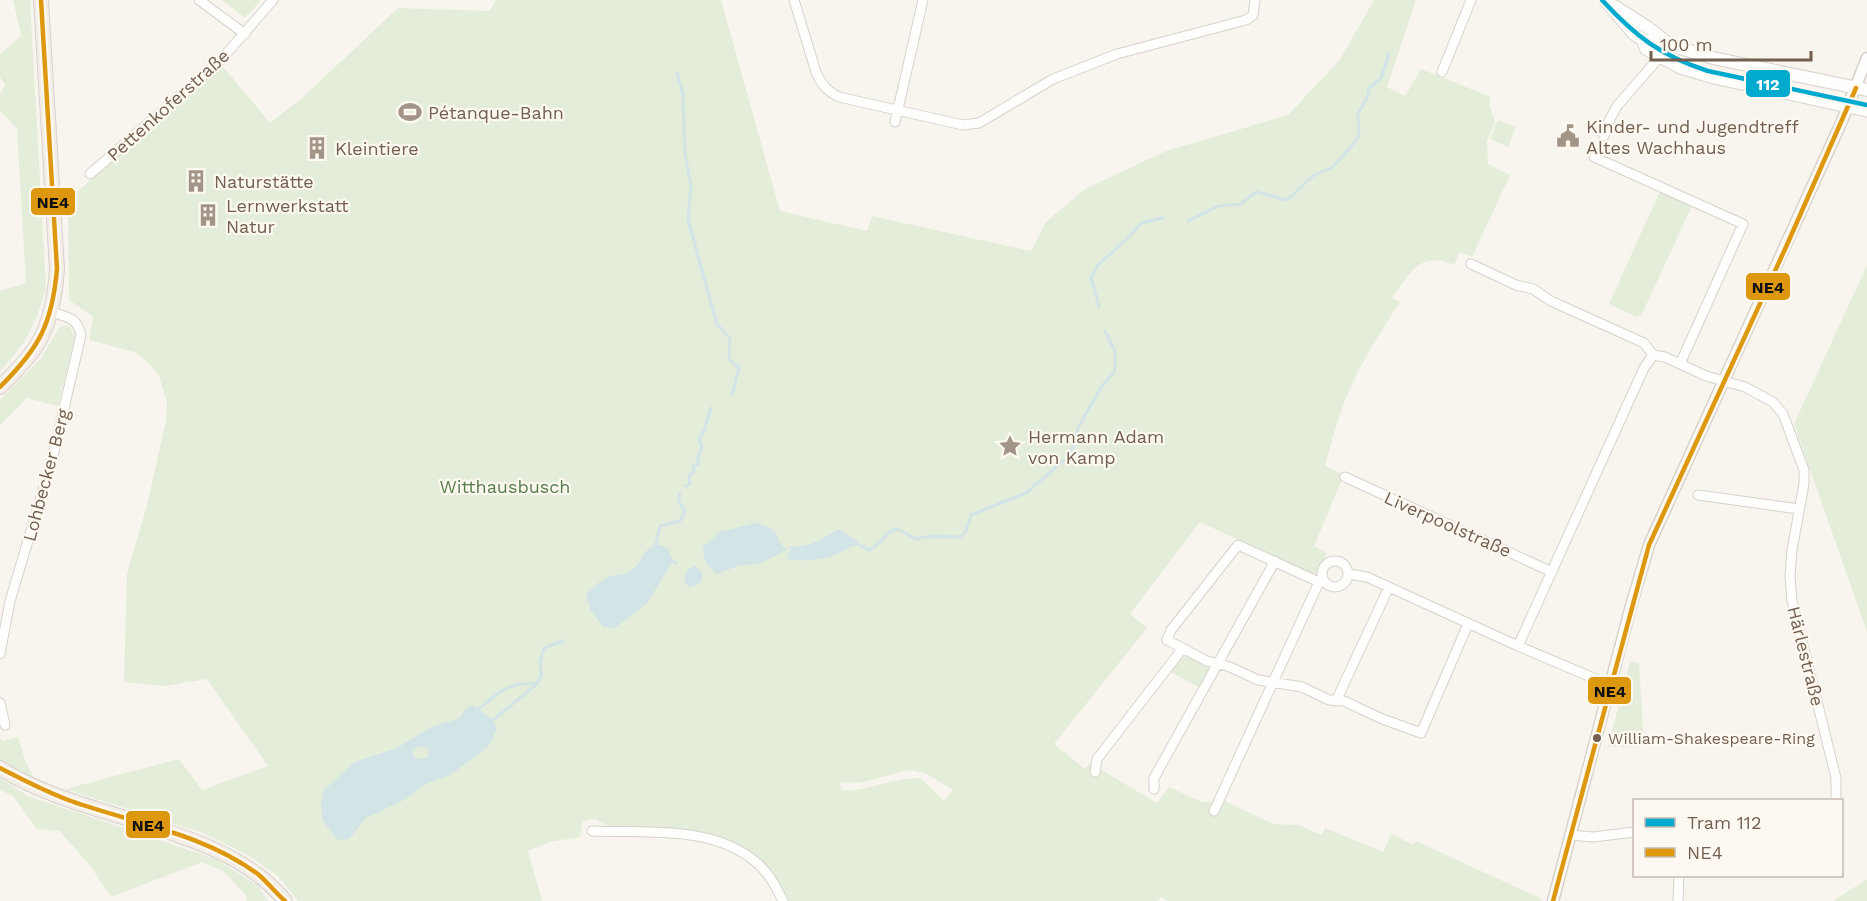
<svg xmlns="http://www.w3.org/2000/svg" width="1867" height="901" viewBox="0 0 1867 901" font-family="'Work Sans',sans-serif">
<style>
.green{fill:#e4edda;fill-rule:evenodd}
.water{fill:#d2e4e6;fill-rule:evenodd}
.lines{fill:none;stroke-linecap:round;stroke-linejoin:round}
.stream{stroke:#d2e4e6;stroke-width:3}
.minor-casing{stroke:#d7d2cc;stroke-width:11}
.tertiary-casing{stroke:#d7d2cc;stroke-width:13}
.secondary-casing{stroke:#d7d2cc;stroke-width:14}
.primary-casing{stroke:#d8d2cc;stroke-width:16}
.minor{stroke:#fefefc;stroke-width:9}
.tertiary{stroke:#fefefc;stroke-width:10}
.secondary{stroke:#fefefc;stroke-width:12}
.primary{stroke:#f2eee7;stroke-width:14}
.bus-1-casing{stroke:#fdf9f1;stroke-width:9}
.bus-1{stroke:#dd9810;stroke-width:4.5}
.tram-1-casing{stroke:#fdf9f1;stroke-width:9}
.tram-1{stroke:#00a9ce;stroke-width:4.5}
.bus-dot{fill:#735f50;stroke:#fdf9f1;stroke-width:2}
.labels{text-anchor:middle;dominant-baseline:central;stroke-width:4.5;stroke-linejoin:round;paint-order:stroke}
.bus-label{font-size:16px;fill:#735f50;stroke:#fdf9f1;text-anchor:start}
.street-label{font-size:18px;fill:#735f50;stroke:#fdf9f1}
.poi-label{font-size:18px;fill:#735f50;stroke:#fdf9f1;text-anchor:start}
.park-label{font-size:18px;fill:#577d4c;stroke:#fdf9f1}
.line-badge{stroke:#fdf9f1;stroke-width:2}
.badge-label{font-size:16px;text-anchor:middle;font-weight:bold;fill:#fff}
.pale-badge-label{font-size:16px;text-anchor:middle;font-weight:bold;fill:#111}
</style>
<rect width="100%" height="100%" fill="#f8f5ee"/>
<path class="green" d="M13 0H30L46 289C35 325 27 344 0 371V291L26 283 17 129 0 110V94L5 85 0 77V54L21 36Z
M222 0H261L245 18Z
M496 0H721L780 211 867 231 872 216 1031 251 1046 222 1085 189 1166 151 1288 115 1339 61 1374 0H1416L1387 87 1405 96 1421 69 1491 97 1489 103 1495 122 1487 141 1488 164 1510 175 1472 257 1460 252 1454 265C1420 250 1410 273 1392 298L1400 302C1381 331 1363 359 1349 391 1338 415 1332 441 1325 466L1344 475 1314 546 1327 553 1320 570 1313 575 1200 522 1130 614 1147 628 1054 744 1085 769 1090 763 1157 803 1169 787 1202 802 1225 801 1273 824 1299 825 1322 835 1325 828 1383 852 1391 834 1414 845 1416 841 1542 899 1541 901H1168L1161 897 1157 901H787C762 824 675 830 610 827L596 819 583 821 580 837 550 842 528 851 542 901H298L278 876 246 854 203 833 65 789 179 759 202 790 268 766 207 679 164 686 124 682 127 574 147 505 166 421 167 402 159 376 149 363 134 352 89 340 93 317 69 300 68 200 221 64 270 123 302 98 398 8 490 11ZM909 770 925 773 953 790 944 801 920 778C894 778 870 790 843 791L839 783 863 782Z
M1498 120 1516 127 1508 147 1490 139Z
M1660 191 1692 206 1641 316 1636 317 1609 304Z
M1867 265V632L1794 424Z
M60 326H69L75 336 58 406 27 398 0 425V400L41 358Z
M1186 655 1211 669 1200 688 1169 671 1181 656Z
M1630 662 1639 663 1644 746 1608 747Z
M18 737 25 760 34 778 0 759V738L3 741Z
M0 778 28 796 216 859 257 885 268 901H246L247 896 223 871 202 862 111 897 89 864 59 831 37 829 13 796 0 790Z
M1867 879V901H1833Z"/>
<path class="water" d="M755 523C786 529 772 542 788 549L761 563 738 566 716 574C707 566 703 560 703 547L720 532Z
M838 529 856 540 860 545C846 547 844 552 832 556 819 561 801 561 787 559L791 546C809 548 823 539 838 529Z
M656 544 668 548 673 561 647 603 615 628 603 627 591 611 586 595C592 589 599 581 608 577 617 574 625 576 634 568 643 560 643 549 656 544Z
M695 566 700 570 703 576 700 583 690 587 684 583 687 570Z
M473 705 493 720 497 729 488 747 450 775 426 784 406 799 366 818 349 839 338 840 323 821 321 804 323 791 355 762 397 748 431 727 460 718 466 708ZM418 747H425L429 751 428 757 420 759 414 757 413 752Z"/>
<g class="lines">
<path class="stream" d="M677 73 683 94 685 155 691 186 688 220 717 324 730 338 729 359 739 368 732 395
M1188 221 1218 206 1241 204 1256 192 1287 200 1313 176 1333 167 1359 137 1358 114 1367 98 1369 88 1381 78 1389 54
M1099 306 1091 278 1098 265 1128 238 1141 223 1163 218
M686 486 690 484 689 475 694 472 693 466 698 464V457L702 448 699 439 704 431 711 408
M656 544 660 526 680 521 685 511 678 500 680 494
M860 545 869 550C882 544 883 535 896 528L916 539 932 536 960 537 966 531 971 515 1026 493 1070 455 1079 426 1102 386 1115 371V351L1105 331
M673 561 676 563
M477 710C499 693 508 681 537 684
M493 720 537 684 541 676 540 661 544 648 563 641"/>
<g class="minor-casing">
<path id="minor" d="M199 0 245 34
M794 0 816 72C821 84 827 91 839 97L963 125 979 123 1053 79 1117 54 1246 20 1253 15 1255 0
M1641 40 1645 50 1680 69 1710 78 1867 112
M1442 72 1471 0
M895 122 923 0
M1604 136 1607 125 1617 106 1670 45
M1594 157 1743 224 1680 364
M90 174 220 61 273 0
M1471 264 1516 285 1533 289 1551 301 1644 343 1653 355 1665 357 1706 376 1745 387 1773 402 1783 414 1804 470V484L1792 550 1790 576 1792 601 1836 778V800
M1345 477 1552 572
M1698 495 1799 509
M1322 574a13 13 0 1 1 26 0a13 13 0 1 1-26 0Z
M1348 574 1367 577 1518 646 1644 368 1653 355
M1319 582 1238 545 1171 630 1167 640 1207 661 1230 667 1258 680 1302 687 1329 700 1344 701 1380 718 1421 733 1468 624
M1518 646 1610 685
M0 654 10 601 52 460 81 335C77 317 67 317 51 312
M1336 701 1389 587
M0 703 5 725
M1095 772 1097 759 1183 648
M1154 789V778L1275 561
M1214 811 1319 582 1322 580
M592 831C646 833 714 825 757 863 769 873 776 887 783 901
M1570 835 1593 837 1634 832
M1678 901 1679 876"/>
</g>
<g class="tertiary-casing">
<path id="tertiary" d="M1553 901 1631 606 1649 545 1842 121 1867 58"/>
</g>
<g class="secondary-casing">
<path id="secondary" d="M1605 0 1634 34 1650 44 1670 45 1713 58 1867 90
M1614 6 1647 27 1670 45"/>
</g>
<g class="primary-casing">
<path id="primary" d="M0 387C10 377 20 367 29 356 49 333 55 299 57 269L41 0
M0 768C81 821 226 825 285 901"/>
</g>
<use href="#minor" class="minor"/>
<use href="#tertiary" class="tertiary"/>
<use href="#secondary" class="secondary"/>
<use href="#primary" class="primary"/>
<g class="bus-1-casing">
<path id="bus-1" d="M0 387C39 348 52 325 57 269L41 0
M0 768C23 780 46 792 71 801 133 823 205 834 259 875 268 883 276 893 285 901
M1553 901 1649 545 1786 247 1856 88"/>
</g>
<use href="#bus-1" class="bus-1"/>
<g class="tram-1-casing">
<path id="tram-1" d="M1602 0C1635 36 1661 56 1708 71L1867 105"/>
</g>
<use href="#tram-1" class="tram-1"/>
</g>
<defs>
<g id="stadium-bare" transform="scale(1.8)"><path d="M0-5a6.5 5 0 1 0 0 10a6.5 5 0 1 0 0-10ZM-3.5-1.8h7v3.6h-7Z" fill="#a29487" stroke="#fdf9f1" stroke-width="2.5" paint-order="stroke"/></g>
<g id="civic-bare" transform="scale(1.8)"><path d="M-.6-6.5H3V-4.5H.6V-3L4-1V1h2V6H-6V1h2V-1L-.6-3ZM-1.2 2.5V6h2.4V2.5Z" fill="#a29487" stroke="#fdf9f1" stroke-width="2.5" paint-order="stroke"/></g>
<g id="building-bare" transform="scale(1.8)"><path d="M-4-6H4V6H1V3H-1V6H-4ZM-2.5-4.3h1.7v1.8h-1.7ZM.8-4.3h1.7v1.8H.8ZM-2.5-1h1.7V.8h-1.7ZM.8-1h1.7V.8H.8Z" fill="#a29487" stroke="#fdf9f1" stroke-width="2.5" paint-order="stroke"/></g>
<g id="sight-bare" transform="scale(1.8)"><path d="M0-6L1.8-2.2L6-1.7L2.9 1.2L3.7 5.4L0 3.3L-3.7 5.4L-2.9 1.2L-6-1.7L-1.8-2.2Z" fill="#a29487" stroke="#fdf9f1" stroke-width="2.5" paint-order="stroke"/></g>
</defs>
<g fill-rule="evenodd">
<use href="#stadium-bare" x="410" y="112"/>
<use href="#civic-bare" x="1568" y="136"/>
<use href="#building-bare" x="317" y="148"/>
<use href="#building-bare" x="196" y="181"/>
<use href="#building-bare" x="208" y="215"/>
<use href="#sight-bare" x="1010" y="446"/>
</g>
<circle class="bus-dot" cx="1597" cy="738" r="5"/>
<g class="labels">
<g class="bus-label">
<text x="1608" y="738">William-Shakespeare-Ring</text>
</g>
<g class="street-label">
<text transform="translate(168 105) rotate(-42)">Pettenkoferstraße</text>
<text transform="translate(46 475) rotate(-75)">Lohbecker Berg</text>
<text transform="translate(1448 524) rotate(24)">Liverpoolstraße</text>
<text transform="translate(1806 656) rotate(76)">Härlestraße</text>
</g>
<g class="poi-label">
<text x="428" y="112">Pétanque-Bahn</text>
<text x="1586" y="126">Kinder- und Jugendtreff<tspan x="1586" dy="21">Altes Wachhaus</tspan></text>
<text x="335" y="148">Kleintiere</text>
<text x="214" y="181">Naturstätte</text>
<text x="226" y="205">Lernwerkstatt<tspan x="226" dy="21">Natur</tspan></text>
<text x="1028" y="436">Hermann Adam<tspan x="1028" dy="21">von Kamp</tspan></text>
</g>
<g class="park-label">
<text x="505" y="486">Witthausbusch</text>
</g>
</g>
<g class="line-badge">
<rect x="1745" y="69" width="46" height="29" rx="6" fill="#00a9ce"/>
<rect x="30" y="187" width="46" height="29" rx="6" fill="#dd9810"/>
<rect x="1745" y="272" width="46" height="29" rx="6" fill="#dd9810"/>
<rect x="1587" y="676" width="45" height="29" rx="6" fill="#dd9810"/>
<rect x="125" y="810" width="46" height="29" rx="6" fill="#dd9810"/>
</g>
<g class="badge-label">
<text x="1768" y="90">112</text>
</g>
<g class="pale-badge-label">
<text x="53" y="208">NE4</text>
<text x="1768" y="293">NE4</text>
<text x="1610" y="697">NE4</text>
<text x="148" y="831">NE4</text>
</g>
<rect x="1633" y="799" width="210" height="78" fill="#fdf9f1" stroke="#c6bbb1" stroke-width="1.5"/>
<rect x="1645" y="818" width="30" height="9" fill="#00a9ce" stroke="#c6bbb1" stroke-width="1.5"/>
<text x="1687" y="829" font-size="18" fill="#735f50">Tram 112</text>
<rect x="1645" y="848" width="30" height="9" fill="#dd9810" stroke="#c6bbb1" stroke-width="1.5"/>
<text x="1687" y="859" font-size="18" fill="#735f50">NE4</text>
<path d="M1651 51v9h160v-9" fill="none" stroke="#735f50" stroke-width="3"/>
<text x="1660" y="51" font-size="18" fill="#735f50" stroke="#fdf9f1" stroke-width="4.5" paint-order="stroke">100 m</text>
</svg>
